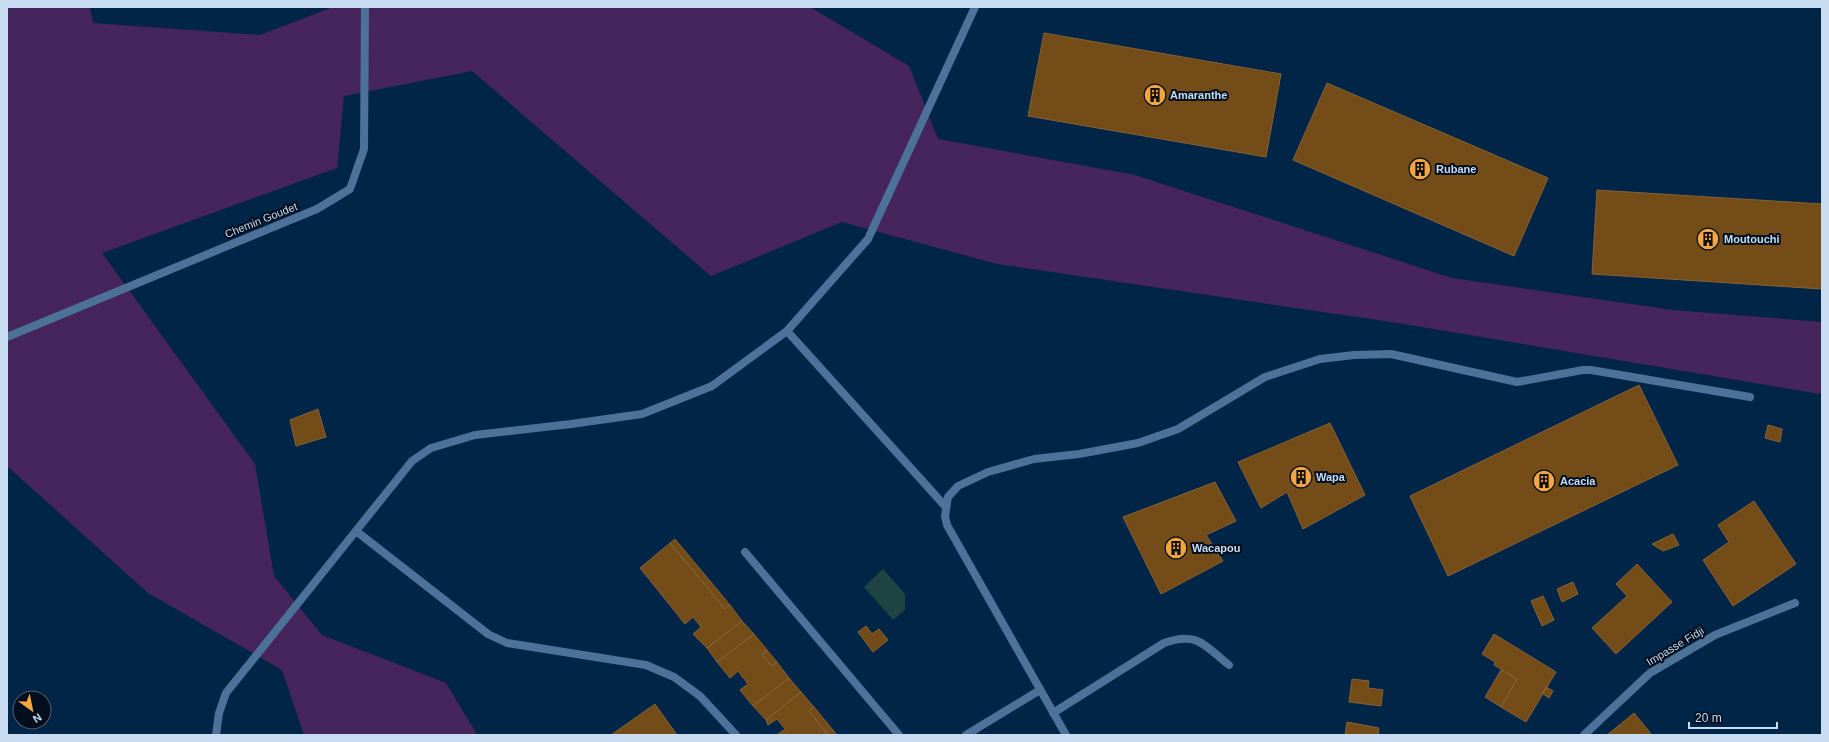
<svg xmlns="http://www.w3.org/2000/svg" width="1829" height="742" viewBox="0 0 1829 742" font-family="Helvetica,sans-serif">
<style>
.green{fill:#45255b}
.water{fill:#1f4441}
.building{fill:#744c17;stroke:#866238}
.lines{fill:none;stroke-linecap:round;stroke-linejoin:round}
.service{stroke:#4c7299;stroke-width:8}
.minor{stroke:#4c7299;stroke-width:8}
.labels{text-anchor:middle;dominant-baseline:central;stroke-width:4;stroke-linejoin:round;paint-order:stroke}
.poi-label{font-size:11px;font-weight:bold;fill:#c8dcf2;stroke:#020e1d;text-anchor:start}
.street-label{font-size:11px;fill:#c8dcf2;stroke:#020e1d}
</style>
<rect width="100%" height="100%" fill="#002546"/>
<path class="green" d="M7 7H90L93 23 260 35 333 7H810L909 66 938 139 1135 175 1452 278 1673 310 1822 322V390L1820 394 1398 323 997 264 842 222 711 276 472 71 344 96 337 168 102 253 255 464 274 576 322 635 446 683 476 733V735H304L282 670 148 593 7 466Z"/>
<path class="water" d="M883 569 905 594V610L893 620 864 587Z"/>
<path class="building" d="M1044 33 1281 74 1266 157 1028 116Z
M1327 83 1548 178 1514 256 1293 160Z
M1597 190 1822 204V289L1592 274Z
M1639 385 1678 465 1448 576 1410 496Z
M318 409 326 437 296 446 290 420Z
M1330 423 1365 495 1303 529 1287 492 1261 508 1238 462Z
M1768 425 1782 429 1780 442 1765 438Z
M1215 482 1236 521 1206 535 1223 561 1161 594 1123 517Z
M1754 501 1796 564 1733 606 1703 560 1729 542 1718 525Z
M1673 534 1679 545 1663 551 1652 544Z
M675 539 730 605 725 609 670 543Z
M670 543 725 609 730 605 742 621 707 648 693 634 701 627 693 617 685 624 640 568Z
M1637 564 1672 602 1616 654 1592 628 1627 596 1616 584Z
M1573 582 1578 594 1562 602 1557 589Z
M1543 596 1554 620 1542 626 1531 601Z
M742 621 754 634 717 662 707 648Z
M866 626 872 634 879 629 888 640 873 652 858 632Z
M754 634 767 650 762 654 772 666 777 662 789 678 753 706 740 690 748 684 738 671 730 678 717 662Z
M1494 634 1556 672 1526 722 1501 707 1517 679 1494 665 1495 662 1482 654Z
M767 650 777 662 772 666 762 654Z
M1501 670 1517 679 1501 707 1485 697Z
M789 678 801 692 766 720 753 706Z
M1352 679 1369 681 1368 688 1383 690 1381 706 1349 702Z
M1546 687 1553 691 1549 698 1542 693Z
M801 692 814 707 809 711 828 735H777L785 729 777 719 768 725 766 720Z
M655 704 677 735H611Z
M814 707 837 735H828L809 711Z
M1634 713 1652 735H1607Z
M1347 722 1379 728 1378 735H1345Z"/>
<g class="lines">
<path class="service" d="M787 331 945 506
M356 531 488 634 507 643 646 665 674 677 700 696 736 735
M745 552 899 735
M1053 713 1164 643C1197 631 1204 645 1229 665
M216 735 219 713 226 693 412 461 431 448 475 435 571 424 642 414 712 386 787 331 868 239 975 7
M966 735 1040 690
M1066 735 947 525 945 516 948 497 958 486 988 472 1034 459 1079 454 1138 443 1178 429 1265 377 1320 359 1354 355 1391 354 1517 382 1583 370H1591L1750 397"/>
<path class="minor" d="M7 337 317 209 350 189 364 149 365 7
M1584 735 1650 673 1715 635 1795 603"/>
</g>
<defs>
<g id="building-disc" transform="scale(1.15)"><circle r="9.5" fill="#f2a541" stroke="#020e1d"/><path d="M-4-6H4V6H1V3H-1V6H-4ZM-2.5-4.3h1.7v1.8h-1.7ZM.8-4.3h1.7v1.8H.8ZM-2.5-1h1.7V.8h-1.7ZM.8-1h1.7V.8H.8Z" fill="#111"/></g>
</defs>
<g fill-rule="evenodd">
<use href="#building-disc" x="1155" y="95"/>
<use href="#building-disc" x="1420" y="169"/>
<use href="#building-disc" x="1708" y="239"/>
<use href="#building-disc" x="1301" y="477"/>
<use href="#building-disc" x="1544" y="481"/>
<use href="#building-disc" x="1176" y="548"/>
</g>
<g class="labels">
<g class="poi-label">
<text x="1170" y="95">Amaranthe</text>
<text x="1436" y="169">Rubane</text>
<text x="1724" y="239">Moutouchi</text>
<text x="1316" y="477">Wapa</text>
<text x="1560" y="481">Acacia</text>
<text x="1192" y="548">Wacapou</text>
</g>
<g class="street-label">
<text transform="translate(261 220) rotate(-22)">Chemin Goudet</text>
<text transform="translate(1675 646) rotate(-31)">Impasse Fidji</text>
</g>
</g>
<rect width="1829" height="742" fill="none" stroke="#c8dcf2" stroke-width="16"/>
<g transform="translate(32 710) rotate(147)"><circle r="19" fill="#020e1d" stroke="#516072"/>
<path d="M0-3L7 15L0 10L-7 15Z" fill="#f2a541"/>
<text y="-6" font-size="11" font-weight="bold" text-anchor="middle" fill="#c8dcf2">N</text>
</g>
<path d="M1689 722v6h88v-6" fill="none" stroke="#c8dcf2" stroke-width="2"/>
<text x="1695" y="722" font-size="12" fill="#c8dcf2" stroke="#020e1d" stroke-width="3" paint-order="stroke">20 m</text>
</svg>
